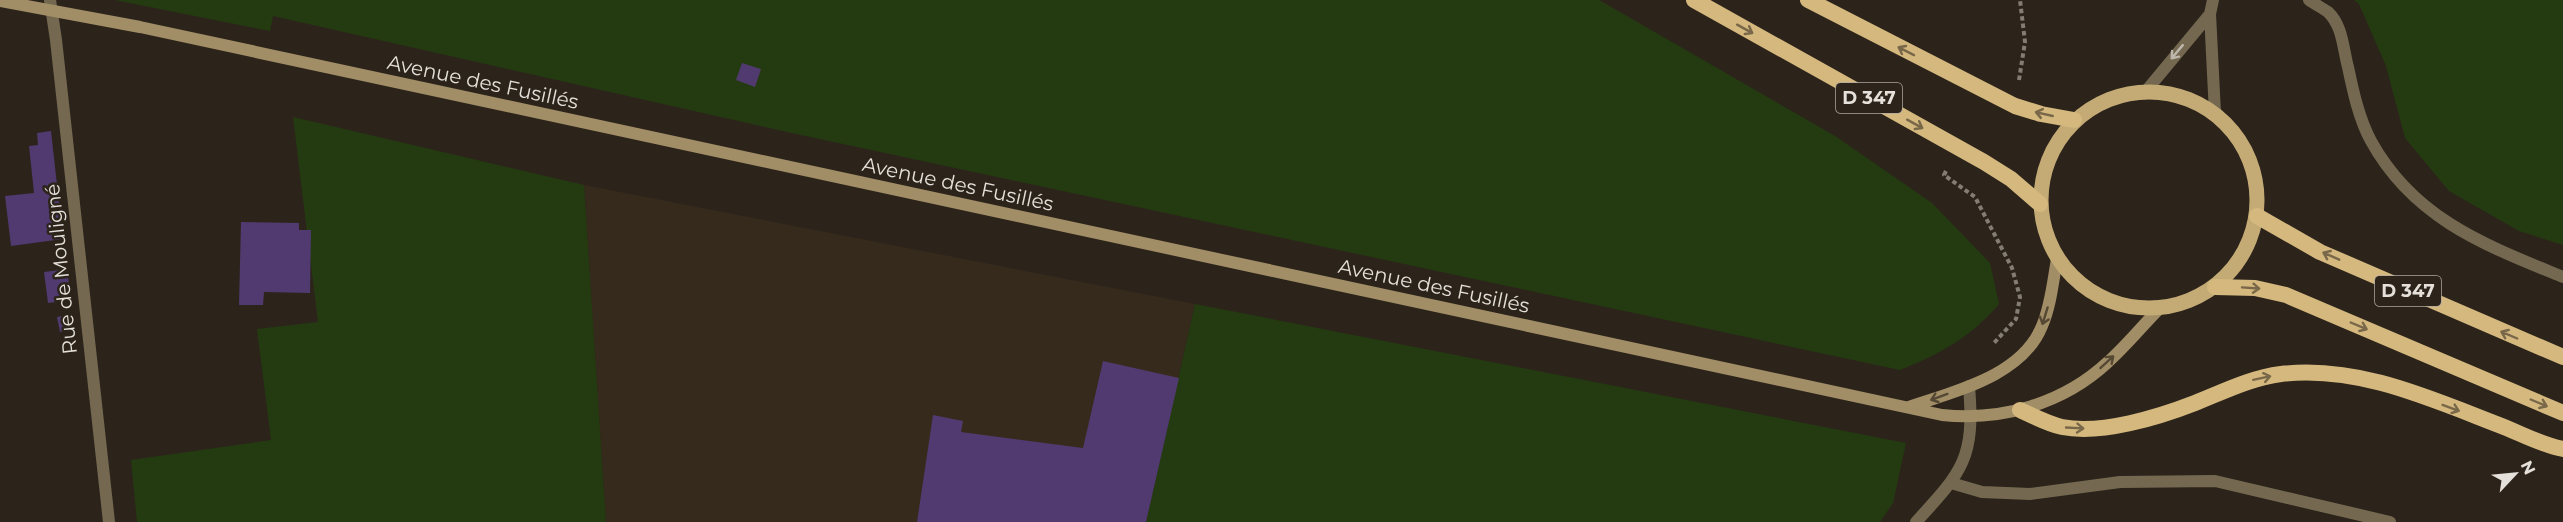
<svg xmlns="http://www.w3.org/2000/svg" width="2563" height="522" viewBox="0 0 2563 522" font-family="Montserrat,sans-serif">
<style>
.built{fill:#362a1c}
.green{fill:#243b11}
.building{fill:#503a6f}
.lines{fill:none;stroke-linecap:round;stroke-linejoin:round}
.path{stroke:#847d76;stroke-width:4;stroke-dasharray:4.5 3;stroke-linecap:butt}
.service{stroke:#746950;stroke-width:12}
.minor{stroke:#746950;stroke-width:12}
.secondary{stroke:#a18e66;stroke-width:12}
.primary{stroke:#c4ab76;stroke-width:15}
.trunk{stroke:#d4b87e;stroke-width:16}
.oneway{stroke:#786748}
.oneway2{stroke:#bdb6aa}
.oneway3{stroke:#554935}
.labels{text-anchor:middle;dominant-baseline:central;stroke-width:5;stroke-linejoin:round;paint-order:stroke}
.shield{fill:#2c241b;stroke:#aea8a1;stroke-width:1.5}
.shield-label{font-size:18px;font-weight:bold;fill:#e5e0da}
.street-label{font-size:20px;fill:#e5e0da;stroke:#2c241b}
</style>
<rect width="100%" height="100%" fill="#2c241b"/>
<path class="built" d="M584 185 1195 304 1146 522H606Z"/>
<path class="green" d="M115 0H1599L1835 136 1932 203 1990 263 1999 304C1970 338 1940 354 1900 370L787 132 273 16 270 31Z
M2354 0H2563V245L2519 231 2449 191 2405 138 2386 66 2359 4Z
M293 117 584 185 606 522H137L131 460 271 440 257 329 318 322Z
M1195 304 1906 443 1893 503 1880 522H1146Z"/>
<path class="building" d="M742 63 761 69 755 87 736 80Z
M51 131 63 239 11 246 5 196 34 193 29 146 38 145 37 133Z
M241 222 299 223V230H311L310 293 264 292 263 305H239Z
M67 269 71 300 48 303 44 272Z
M68 315 70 330 60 332 57 317Z
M1103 361 1179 378 1146 522H917L933 415 963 421 961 432 1083 448Z"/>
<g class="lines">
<path class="path" d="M2019 80 2025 42 2020 0
M1946 171 1944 175 1975 197 2012 268 2020 297 2016 319 1993 344"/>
<path class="service" d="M1951 483 1982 492 2030 494 2120 482 2215 481 2390 522"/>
<path class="minor" d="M50 0 56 40 109 522
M2213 0 2210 14 2215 113
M2309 0C2315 4 2322 8 2328 12 2343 26 2343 49 2348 67 2353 91 2359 119 2371 141 2414 219 2485 245 2563 277
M2146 91 2210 14
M1916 522C1963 471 1975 458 1969 386"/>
<path class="secondary" d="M0 1 140 27 1942 415C2002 421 2063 404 2108 362 2126 346 2142 326 2159 309
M1909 407C1955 391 2022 376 2042 326 2051 305 2053 281 2057 259"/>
<path class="primary" d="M2041 200a108 108 0 1 1 216 0a108 108 0 1 1-216 0Z"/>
<path class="trunk" d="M1694 0 1984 162 2011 179 2040 204
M1808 0 2015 106 2041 114 2074 120
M2257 216 2320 252 2563 357
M2215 287 2255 288 2286 295 2563 413
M2020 410C2033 416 2048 424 2062 427 2101 435 2159 417 2195 403 2223 392 2250 378 2281 374 2357 365 2429 398 2499 425 2520 433 2541 445 2563 449"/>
</g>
<defs><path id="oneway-shaft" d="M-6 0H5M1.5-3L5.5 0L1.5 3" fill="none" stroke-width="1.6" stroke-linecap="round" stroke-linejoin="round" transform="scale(1.5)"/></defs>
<g class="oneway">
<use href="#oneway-shaft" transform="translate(1745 29) rotate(29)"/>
<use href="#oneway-shaft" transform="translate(1906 51) rotate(-153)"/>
<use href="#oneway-shaft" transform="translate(2044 114) rotate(-167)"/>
<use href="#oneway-shaft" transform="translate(1915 124) rotate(29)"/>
<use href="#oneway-shaft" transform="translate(2331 256) rotate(-156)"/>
<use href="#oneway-shaft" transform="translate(2251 288) rotate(4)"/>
<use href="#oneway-shaft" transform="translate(2359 326) rotate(23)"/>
<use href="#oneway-shaft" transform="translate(2509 335) rotate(-157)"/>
<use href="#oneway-shaft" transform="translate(2262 378) rotate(-12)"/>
<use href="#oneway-shaft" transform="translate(2539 403) rotate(23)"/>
<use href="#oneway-shaft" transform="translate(2451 408) rotate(20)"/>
<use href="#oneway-shaft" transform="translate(2075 428) rotate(3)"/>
</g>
<use class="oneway2" href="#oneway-shaft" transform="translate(2177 52) rotate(130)"/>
<g class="oneway3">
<use href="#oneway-shaft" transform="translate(2045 316) rotate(107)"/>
<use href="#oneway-shaft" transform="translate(2107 362) rotate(-42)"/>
<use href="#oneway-shaft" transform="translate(1939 397) rotate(160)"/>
</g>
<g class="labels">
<g class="shield">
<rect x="1836" y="83" width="66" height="30" rx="4.5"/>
<rect x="2375" y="276" width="66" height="30" rx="4.5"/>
</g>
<g class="shield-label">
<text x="1869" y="98">D 347</text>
<text x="2408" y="291">D 347</text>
</g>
<g class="street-label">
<text transform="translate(483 82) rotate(12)">Avenue des Fusillés</text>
<text transform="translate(958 184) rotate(12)">Avenue des Fusillés</text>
<text transform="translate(61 269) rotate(-96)">Rue de Mouligné</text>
<text transform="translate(1434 286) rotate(12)">Avenue des Fusillés</text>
</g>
</g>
<g transform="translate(2515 474) rotate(64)" stroke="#2c241b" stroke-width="4.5" paint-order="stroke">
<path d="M0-4.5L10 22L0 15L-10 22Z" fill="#e5e0da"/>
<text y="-9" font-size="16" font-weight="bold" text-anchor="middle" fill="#e5e0da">N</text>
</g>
</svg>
